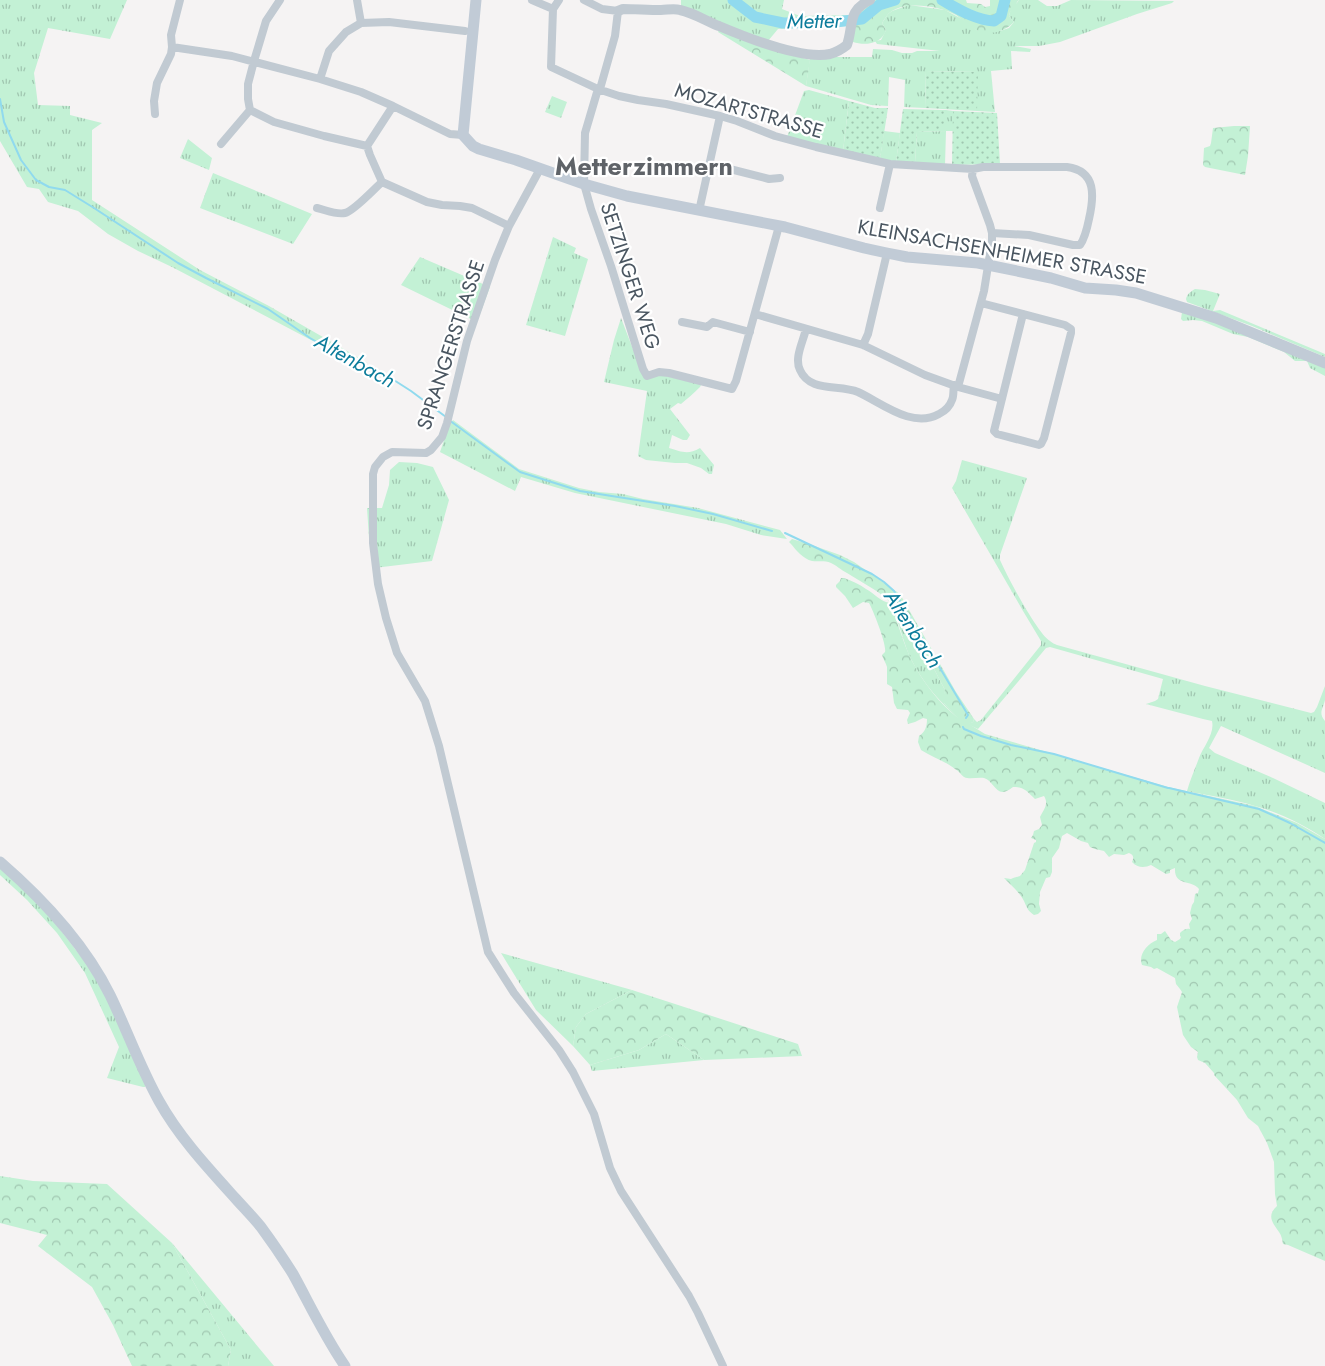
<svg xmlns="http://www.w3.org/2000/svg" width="1325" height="1366" viewBox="0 0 1325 1366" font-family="Jost,sans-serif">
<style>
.grass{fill:url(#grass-tufts)}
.forest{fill:url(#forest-crowns)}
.garden{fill:url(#garden-dots)}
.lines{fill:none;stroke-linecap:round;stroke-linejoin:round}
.stream{stroke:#90daee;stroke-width:2}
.river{stroke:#90daee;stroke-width:11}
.minor{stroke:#c1cad2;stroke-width:8}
.tertiary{stroke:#c1cad2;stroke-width:10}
.secondary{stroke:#c1cbd6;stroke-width:11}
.labels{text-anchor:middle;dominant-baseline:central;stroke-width:4.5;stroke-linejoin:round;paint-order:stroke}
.street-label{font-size:20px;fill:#4a5661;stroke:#fff}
.water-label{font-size:21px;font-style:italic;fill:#0c7c9b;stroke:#fff}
.district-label{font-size:25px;font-weight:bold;fill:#5f6368;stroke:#fff}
</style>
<defs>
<pattern id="grass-tufts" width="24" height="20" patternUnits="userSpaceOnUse" patternTransform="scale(1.25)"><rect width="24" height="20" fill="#c3f1d5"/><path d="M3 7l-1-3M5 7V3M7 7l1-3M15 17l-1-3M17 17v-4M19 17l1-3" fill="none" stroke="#a0c6b0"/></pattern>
<pattern id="forest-crowns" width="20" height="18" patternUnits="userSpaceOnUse" patternTransform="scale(1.25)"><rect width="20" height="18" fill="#c3f1d5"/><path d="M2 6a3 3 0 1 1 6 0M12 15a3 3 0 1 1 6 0" fill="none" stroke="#a0c6b0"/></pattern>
<pattern id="garden-dots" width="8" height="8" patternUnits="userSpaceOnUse" patternTransform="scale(1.25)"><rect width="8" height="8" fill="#c3f1d5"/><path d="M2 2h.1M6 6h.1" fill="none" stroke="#a0c6b0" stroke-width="1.8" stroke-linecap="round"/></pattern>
</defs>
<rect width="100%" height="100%" fill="#f5f3f3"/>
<path class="grass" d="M0 0H127L110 39 48 28 34 73 38 105 70 106V115L102 123 92 130V200L200 270 269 306 368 363 311 340 172 267 138 251 108 234 78 211 48 202 39 189 27 187 0 141Z
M681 0H784L782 9 800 16 849 15 848 26 778 29 768 41 681 7Z
M1019 0H1038L1047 6H1057L1071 0 1174 1 1172 3 1137 14 1060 42 1039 46H1014L1031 49 1030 52 1011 51 1012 69 991 71 995 112 977 111V72L926 71 925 108 904 107 905 80 889 77 888 106 871 105 806 86 810 57H872L873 49 892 50 902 53H912L917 51H940L877 44 875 41 881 40 886 30 882 23 888 14 892 11 909 5 945 10 962 19 978 31H1000L1009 28 1014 22 1009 16 1010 12Z
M809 90 849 101 843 151 787 137 804 91Z
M552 96 567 102 561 118 545 112Z
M946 110 953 111V131H946L945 165 915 162 917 132 946 131Z
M884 131 900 133 896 162 880 159Z
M188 139 212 158 209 170 180 158Z
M213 173 312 214 293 244 200 208Z
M553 237 576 248 574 253 588 259 565 336 526 325Z
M420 257 490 287 477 322 401 285Z
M1195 289 1205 290 1220 294 1213 311 1220 310 1325 354V357L1252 326 1187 302 1186 299C1187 294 1190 292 1195 289Z
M1182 312 1194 314 1325 367V376L1310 368 1307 361H1295L1284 352 1248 337 1233 334 1202 321 1193 320 1183 321 1181 319Z
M621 318 641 370 699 384 701 385 700 387C694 393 687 399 681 404L678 403 670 409 690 435 687 440H683L672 435 669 448C682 452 688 455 700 448L714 465 712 474H709L701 468 687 463H675L646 460 638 456 647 391 604 382 614 340Z
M453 420 519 469 579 488 599 492 623 494 643 499 698 508 780 530 787 539 761 535 726 524 575 493 521 477 515 491 440 452 449 426Z
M962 460 1027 478 1000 555V560C1007 576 1037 633 1050 641 1052 643 1055 644 1057 645L1205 686 1311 713 1314 712 1317 707 1325 686C1325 691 1325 696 1325 700 1323 709 1318 713 1325 721V773L1221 726 1209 748 1215 753 1273 778 1325 803V839C1304 825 1280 813 1255 806 1233 799 1210 796 1187 791 1190 780 1195 769 1199 758 1203 747 1215 734 1212 721L1203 719 1146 704 1155 701 1158 699 1163 679 1050 647 1046 648 1017 683 978 729 967 724 973 722 974 719 977 722 981 720 1041 645V641L1023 611 952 488 956 481Z
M399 462 417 463 433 467 449 500 432 561 374 568 369 538 367 508H382L389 485 390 470Z
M889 595 893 597 894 601 899 606 933 667 945 690 944 703 962 722C942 704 923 684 911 659 905 647 902 633 897 620 894 611 888 604 889 595Z
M0 867 39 902 92 971 108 999 146 1083 145 1087H143L107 1078 119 1047 85 973 57 933 27 900 0 875Z
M501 953 632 990 586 1014 576 1027 573 1046 536 1010Z
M666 1034 704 1060 592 1071 590 1065 639 1050Z
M172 1243 274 1366H228L231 1350Z"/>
<path class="forest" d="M870 0H966L967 3 981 4 985 7 990 6V0H1019L1017 2 1015 10 1010 12 1009 16 1014 22C1006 31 990 36 978 31 970 27 963 20 956 15 939 6 908 1 892 11 887 14 885 19 882 23L886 30C882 44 865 46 853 42V13Z
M719 30 769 48 810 60 806 86 718 32Z
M1234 126H1250L1248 156 1245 175 1205 167 1203 165 1204 148 1210 146 1211 143 1213 128Z
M792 539 809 544 840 555 854 562 900 594 956 692 974 719 973 722 969 724 985 734 1168 787 1255 806 1297 823 1325 839V1261L1288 1245 1283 1244C1282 1240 1282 1236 1279 1232 1273 1223 1266 1216 1277 1206L1275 1194 1274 1162 1267 1143 1258 1126 1248 1118 1237 1100 1214 1075V1073L1205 1063 1198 1060 1197 1057 1198 1052 1191 1047 1183 1035 1177 1007 1182 992 1180 989 1176 984 1175 978 1157 968 1154 969 1151 967 1142 965C1138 955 1147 944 1157 940V934H1161L1165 931 1171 940 1175 942 1180 939 1181 937 1180 936V933C1183 930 1186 928 1190 929L1189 924 1192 919 1190 913 1192 905 1194 902 1195 894 1198 893 1199 889C1191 879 1174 887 1175 868L1170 870V873L1166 874 1151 865C1145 868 1137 868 1132 862 1134 858 1134 855 1129 853L1124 855 1114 854 1109 857 1104 851 1095 849 1090 847 1088 843 1081 841 1067 833 1062 836 1059 848 1052 858V872L1050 877 1046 878 1040 892 1039 904 1041 911 1038 914 1034 915C1028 911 1027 908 1024 901 1020 893 1011 885 1004 878L1011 879 1013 878 1020 876 1025 870 1034 843 1036 842V840L1031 838 1033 835 1034 831 1039 829 1042 825 1040 817C1044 809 1049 804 1044 796L1035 799C1027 792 1025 787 1013 787 996 801 995 781 984 778 977 777 970 780 964 777 961 775 959 771 955 769 945 761 932 757 921 750L918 742 919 736C925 732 927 727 927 719L923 718 915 722 908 724 907 720 910 713 908 710 897 709 894 703 892 687 887 684C887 678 887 673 887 667 886 663 883 659 882 655 883 654 884 653 885 652 887 645 873 610 869 603L863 602 853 608 845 596 836 587V585L840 581 841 578H844C852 581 859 584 866 589 874 593 881 602 890 603 898 622 903 643 912 661 923 682 939 703 958 718L944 703 943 699 945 690 933 667 899 606 893 597 889 595V601C876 589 861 582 847 573 841 570 836 565 831 563 824 560 818 562 812 561 803 559 796 550 791 544L789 542Z
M632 990 798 1044 802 1056 704 1060 666 1034 639 1050 590 1065 573 1046 576 1027 586 1014Z
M0 1176 33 1181 107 1184 172 1243 231 1350 228 1366H132L113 1325 92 1287 38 1246 47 1235 0 1223Z"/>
<path class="garden" d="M926 71 978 72 977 111 925 108Z
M849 101 875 108H888L880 159 843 151Z
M903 109 946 110V131L917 132 915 162H896Z
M953 111 997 113 1000 164 952 165Z"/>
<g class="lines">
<path class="stream" d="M0 99 4 122 21 160 36 180 49 187 65 190 94 208 178 263 206 278 268 309 310 338 327 348 386 375 411 391 446 417
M449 420 520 472 580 491 675 506 713 514 772 531
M785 533 872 574 884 582 894 591 968 715 966 718
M963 727 964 729 981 736 1011 745 1054 754 1168 788
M1169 788 1259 809 1290 823 1325 843"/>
<path class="river" d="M733 0 755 17 783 23 835 22 862 19 879 5 895 0
M942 0C958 9 975 20 994 21L1001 16 1005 0"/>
<path class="minor" d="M280 0 266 21 254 61 248 84V99L250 110 274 122 324 136 367 146
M357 0 361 23
M532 0 553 9
M559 0 553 9 551 67 598 89 619 96 638 100 666 104 720 116 737 121 775 136 816 147 890 164 973 169 983 167H1067C1097 171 1094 197 1089 219 1087 229 1085 238 1080 245H1073L1029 235 992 233
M584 0 602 9 618 11 615 36 600 89
M172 47 232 56 320 79 361 92 393 106 450 134 463 135
M320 79 329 51 346 32 361 23 389 22 465 31
M598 89 585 133 584 184 591 209 611 266 643 369 647 376 659 372 669 373 732 389 736 381 779 226
M393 106 367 146 370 155 382 182 427 202 442 205 460 206 472 208 509 226
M155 114 154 101 157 83 171 54 172 47 171 35 180 0
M221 144 250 110
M710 164 769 179 780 178
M540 169 509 226 495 260 467 341 447 423 442 437 431 450 426 453 392 452 383 457 375 467 373 474V543L378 584 386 618 397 653 425 701 439 746 488 952 514 993 559 1050 573 1072 594 1114 610 1168 621 1191 689 1296 698 1313 723 1366
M317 208C326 210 336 215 345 213 354 211 374 189 382 182
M880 208 890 164
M699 211 720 116
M981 303 1065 325 1071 329V333L1044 438 1041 444 1039 445 997 434 994 431 1023 314
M755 314 863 345 925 375 958 387 1002 399
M682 322 707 327 713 322 750 332
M806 329C803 342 794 358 800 370 810 393 839 384 858 392 882 403 912 429 939 414 945 411 950 406 952 400 954 396 953 390 954 385
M863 345 868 334 887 253
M958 387 984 291 992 241V233L990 225 972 176 973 169"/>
<path class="tertiary" d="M618 11 623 9C635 9 648 10 661 10 667 10 674 8 680 10 694 13 706 21 719 26 745 37 803 60 830 54 837 52 842 49 847 45 854 24 847 11 870 0"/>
<path class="secondary" d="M476 0 463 135 473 146 479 149 516 160 584 184 627 196 785 227 864 248 887 253 907 257 978 263 1051 278 1085 288 1116 290 1136 293 1216 318 1325 363
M0 862C44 900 84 943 110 995 127 1030 140 1067 159 1101 179 1137 208 1168 236 1199 244 1208 253 1217 261 1227 272 1242 283 1258 293 1274 310 1305 325 1337 345 1366"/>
</g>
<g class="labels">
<g class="street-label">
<text transform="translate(749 111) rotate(16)">MOZARTSTRASSE</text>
<text transform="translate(1002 252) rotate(10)">KLEINSACHSENHEIMER STRASSE</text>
<text transform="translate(630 276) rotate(72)">SETZINGER WEG</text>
<text transform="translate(451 345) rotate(-72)">SPRANGERSTRASSE</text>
</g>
<g class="water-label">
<text transform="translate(814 21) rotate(-1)">Metter</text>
<text transform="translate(355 361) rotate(29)">Altenbach</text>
<text transform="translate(913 629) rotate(57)">Altenbach</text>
</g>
<g class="district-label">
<text x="644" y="166">Metterzimmern</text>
</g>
</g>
</svg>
